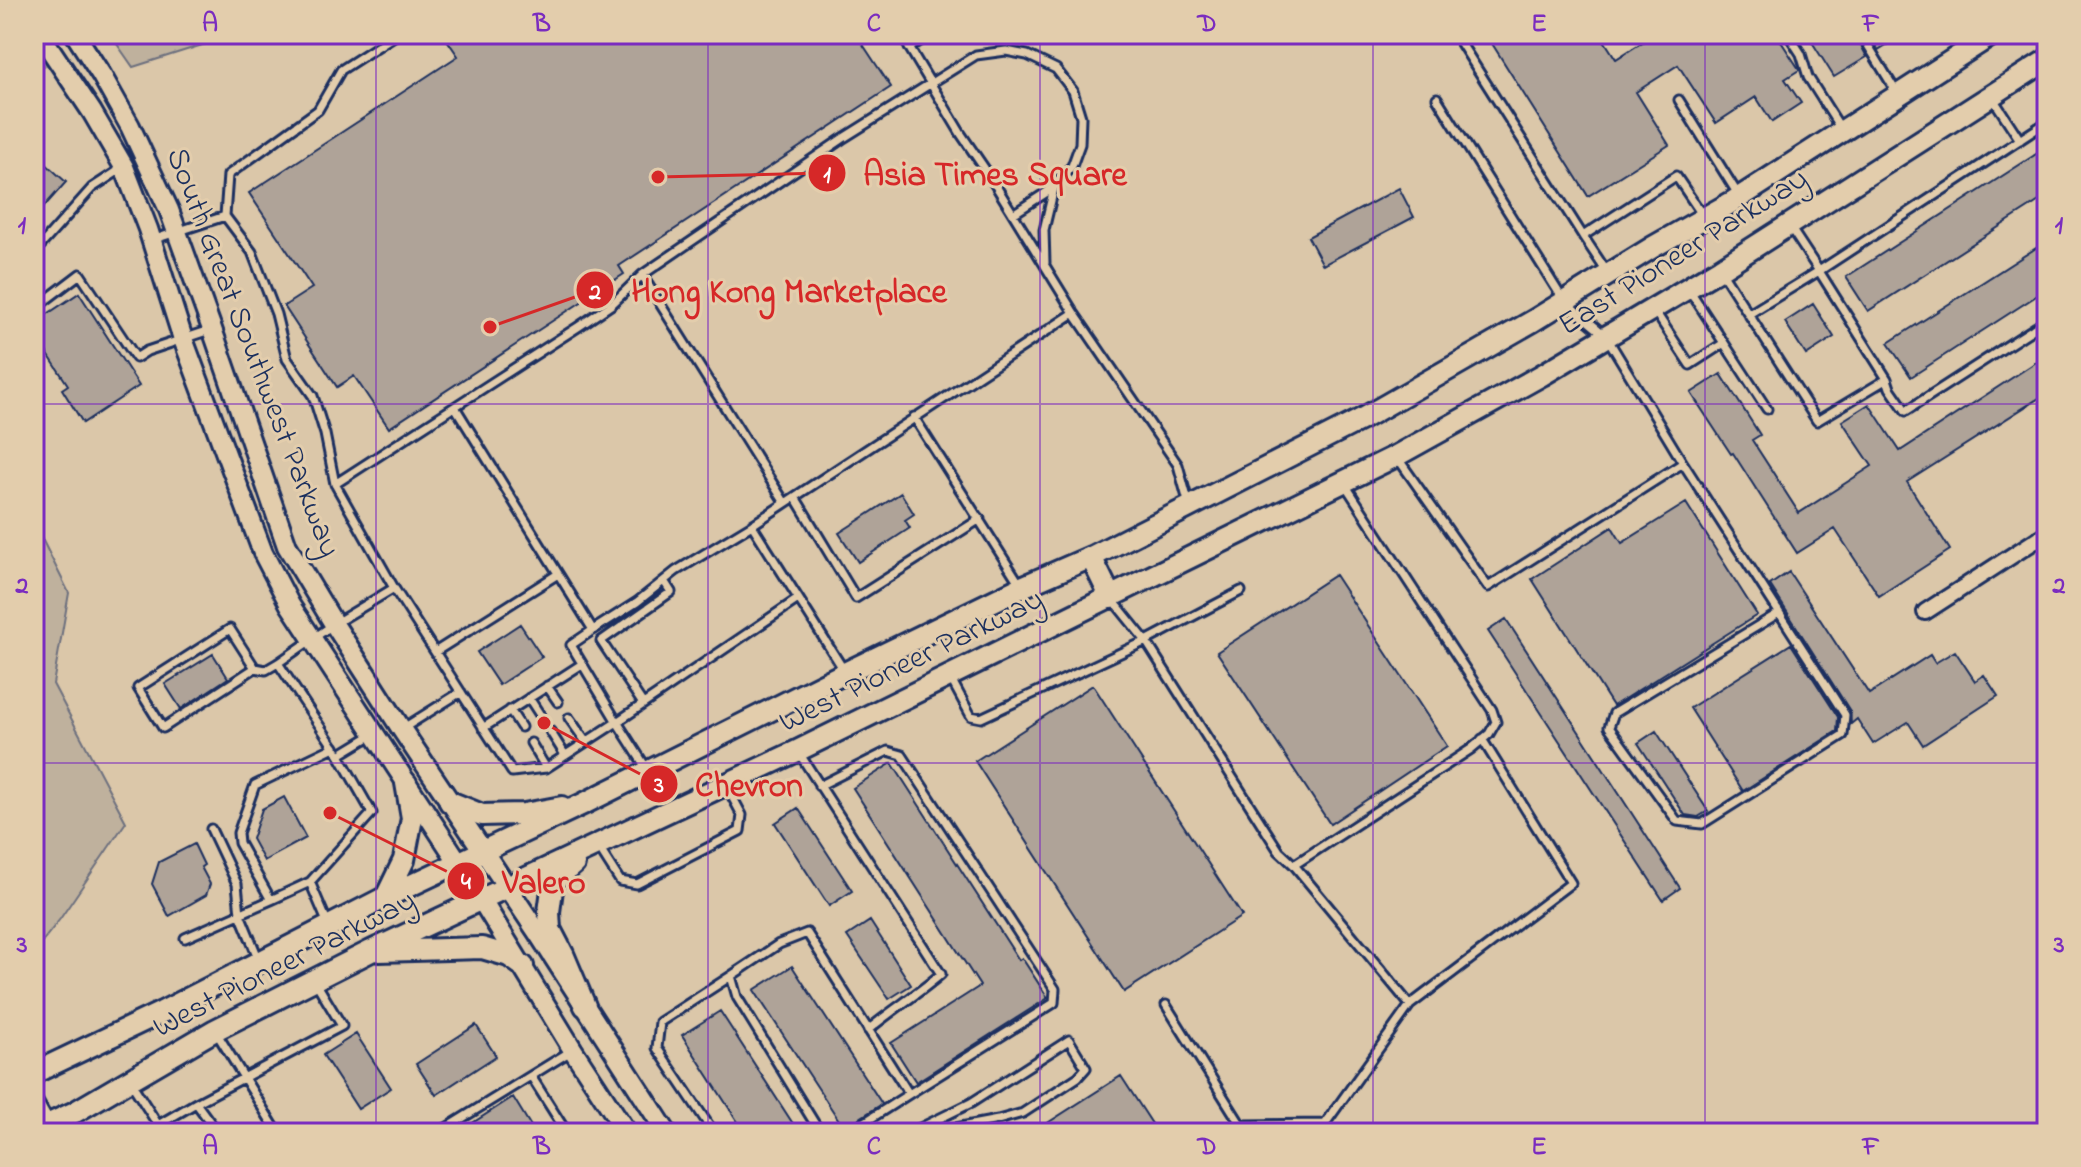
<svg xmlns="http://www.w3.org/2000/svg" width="2081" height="1167" viewBox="0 0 2081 1167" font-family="'Indie Flower',sans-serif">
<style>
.green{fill:#bfb19d;stroke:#6d707e;stroke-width:2}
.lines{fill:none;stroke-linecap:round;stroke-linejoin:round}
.river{stroke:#999490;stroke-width:30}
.building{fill:#afa398;stroke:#1b2f5e;stroke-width:2}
.lane-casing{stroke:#1b2f5e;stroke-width:13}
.street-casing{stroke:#1b2f5e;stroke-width:20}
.secondary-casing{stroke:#1b2f5e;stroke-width:24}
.primary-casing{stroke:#1b2f5e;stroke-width:26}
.lane{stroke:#e3cdac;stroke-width:7}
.street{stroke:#e3cdac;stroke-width:14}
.secondary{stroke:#e3cdac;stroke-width:18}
.primary{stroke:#e3cdac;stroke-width:20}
.grid{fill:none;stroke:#7b2cbf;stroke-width:2;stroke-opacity:0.55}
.labels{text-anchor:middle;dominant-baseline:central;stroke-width:6;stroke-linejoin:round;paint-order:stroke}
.street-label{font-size:32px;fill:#1b2f5e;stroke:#e3cdac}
.leader{fill:none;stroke:#d62828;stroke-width:3}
.callout-dot{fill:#d62828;stroke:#e3cdac;stroke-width:3}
.mark-label{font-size:24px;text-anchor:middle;font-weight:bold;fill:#fff}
.callout-label{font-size:34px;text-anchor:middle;font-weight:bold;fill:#d62828;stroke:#e3cdac;stroke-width:6;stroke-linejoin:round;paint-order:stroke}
.neatline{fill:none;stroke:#7b2cbf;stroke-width:3}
.grid-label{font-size:26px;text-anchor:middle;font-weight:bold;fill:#7b2cbf}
</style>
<rect width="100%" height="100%" fill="#dbc7a9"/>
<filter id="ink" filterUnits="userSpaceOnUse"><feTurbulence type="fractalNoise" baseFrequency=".0125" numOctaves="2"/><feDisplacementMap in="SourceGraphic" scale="16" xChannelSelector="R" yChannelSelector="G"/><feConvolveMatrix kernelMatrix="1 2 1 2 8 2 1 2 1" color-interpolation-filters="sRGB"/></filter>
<g filter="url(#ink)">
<path class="green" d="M110 34H237L133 67Z
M34 523 69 593 53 684 126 822 60 919 34 952Z"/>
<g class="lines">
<path class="river" d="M34 56 40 52"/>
</g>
<path class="building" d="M443 34H856L891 87 619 266 624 274 389 428 354 376 337 387 284 306 312 288 249 193 458 56Z
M1486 34H1600L1616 59 1655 34H1776L1799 69V70L1785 79 1801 103 1772 122 1756 97 1716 123 1678 65 1636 92 1669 145 1588 196Z
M1807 34H1855L1867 57 1834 77Z
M1869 34H1904L1878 50Z
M2047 147V196L1868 311 1846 277Z
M34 153 66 182 34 218Z
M1399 188 1414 217 1323 265 1308 237Z
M2047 241V289L1911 377 1888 343Z
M79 293 139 386 83 423 62 389 68 385 34 333V323Z
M1813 304 1834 337 1806 355 1785 322Z
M2047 355V393L1907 482 1950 550 1879 596 1835 529 1797 553 1733 453 1731 454 1691 393 1721 374 1760 435 1752 440 1799 513 1872 466 1842 421 1869 404 1900 451Z
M901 493 914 514 905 520 910 528 858 562 839 533Z
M1686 503 1757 615 1613 706 1532 579 1612 527 1622 543Z
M1789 572 1869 694 1930 655 1935 663 1955 651 1975 681 1984 675 1998 696 1923 745 1908 722 1873 744 1857 719 1851 724 1850 711 1770 585Z
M1335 575 1447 746 1330 824 1217 652Z
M1506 619 1680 888 1663 900 1488 631Z
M520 624 542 657 499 685 477 652Z
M1791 644 1838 717 1837 731 1743 791 1690 708Z
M213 654 228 678 181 709 165 684Z
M1093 685 1242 916 1124 992 975 761Z
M1656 731 1708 811 1698 817 1685 815 1638 743Z
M892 763 1019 960 1022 958 1048 998 916 1082 891 1043 980 986 853 788Z
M284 797 306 838 264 861 252 839 262 809Z
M798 808 852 891 829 906 775 823Z
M194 844 204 865 201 867 210 884 206 895 169 916 152 884 159 862Z
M870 921 911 985 889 999 847 936Z
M792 966 882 1104 844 1128 754 990Z
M720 1011 799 1133H745L682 1035Z
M476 1025 496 1056 436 1095 416 1064Z
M356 1034 391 1088 358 1109 323 1055Z
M1121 1076 1158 1133H1032Z
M513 1097 535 1133H457Z"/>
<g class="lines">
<g class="lane-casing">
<path id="lane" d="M901 34 961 134 991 178 1074 313 1178 465 1189 505
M1455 34 1583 236
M1788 34 1801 54 1808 77 1841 129
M1861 34 1897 93
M909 48 931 34
M1992 97 2020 140
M1679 100 1739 196
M225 216 252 252 276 314 287 359 313 396 325 434 335 484
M1790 227 1819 271 2047 122
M152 240 225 216 228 175 318 110 341 70 397 34
M34 253 92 188 121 169
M1045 263 1044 230 1055 184
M1721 271 1817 421 1887 379 1890 388 1906 411 2047 320
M1607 272 1583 236 1676 176 1703 216
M642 275 785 503
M1690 291 1724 343
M34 309 80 274 136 358 147 351 210 330
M1654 310 1690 365 1724 343 1767 409
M1749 314 1819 271 1887 379
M455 407 593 630 637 602 676 571 752 525 1074 313
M914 417 1021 586
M1397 457 1488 587 1683 463 1606 336 1564 301 1437 98
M1683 463 1845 715 1843 735 1702 824 1677 821 1609 727 1614 713 1779 613
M795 497 856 598 980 519
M752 525 845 672
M394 588 435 652 558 574
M1112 599 1146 641 1263 826 1279 851 1294 865 1471 749 1489 734 1496 722 1492 710 1344 483
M593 630 571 645 617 722 798 599
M435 652 512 772 546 768 617 722 647 769
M278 663 339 755 372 735
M255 668 230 629 138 688 163 728 255 668 266 670 278 663 334 624 394 588 335 484 578 327 612 304 642 275 842 139 976 55 1006 51 1027 55 1056 69 1073 91 1081 117 1080 144 1072 166 1047 192 1013 214
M951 679 971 716 981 718 1146 641 1241 591
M547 686 558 702
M529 698 540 715
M643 704 601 641 671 592 664 581
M510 710 521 727
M569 718 586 742
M483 728 582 664
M402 729 461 692
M550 731 565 755
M531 743 546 768
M334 747 255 785 238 833 239 843 271 900 310 882 372 813 339 755
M799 753 941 974C918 994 892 1010 868 1030
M819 786 888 751 902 755 1055 989 1054 1003 909 1094
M211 829 237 884 240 914 259 960
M599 848 620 881 637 884 740 831 742 815 727 787
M1294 865 1410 1005
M310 882 328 924
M185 938 271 900
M1166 1005 1241 1125 1325 1124 1410 1005 1571 883 1482 739
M216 1032 278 1133
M531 1076 567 1133
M130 1081 158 1125 196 1103 218 1133
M34 1094 56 1133
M196 1103 342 1026 315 981
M438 1133 571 1051
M714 1133 657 1048 660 1022 731 976
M825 1133 818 1129 737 997 731 976 779 944 807 933 909 1094 848 1133
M910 1133 971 1103 1069 1040 1086 1068 1078 1077 1023 1113 998 1120 929 1133
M2046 1133 2047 1132"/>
</g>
<g class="street-casing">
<path id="street" d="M1925 612 2047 533"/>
</g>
<g class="secondary-casing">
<path id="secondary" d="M40 34 92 112 124 167 148 229 183 339 263 553 290 605 459 863 573 1050 627 1133
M75 34 102 76 130 126 169 210 212 329 287 546 334 624 402 730 538 933 667 1133"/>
</g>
<g class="primary-casing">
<path id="primary" d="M1091 557 1111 598
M450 802 482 815 524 814 562 807
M574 864 553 882 549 912 550 929 563 954 585 1006
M386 897 404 860 412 818 406 783
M379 951 482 948 509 956 523 966
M34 1073 162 1012 386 897 585 803 845 673 1022 587 1091 557 1360 420 1533 321 1653 247 1734 201 1993 34
M34 1131 75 1112 215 1030 371 951 797 751 1396 456 1542 375 1720 269 2047 60"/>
</g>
<use href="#lane" class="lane"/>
<use href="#street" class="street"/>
<use href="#secondary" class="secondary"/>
<use href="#primary" class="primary"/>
</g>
</g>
<path class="grid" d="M376 34V1133M708 34V1133M1040 34V1133M1373 34V1133M1705 34V1133M34 404H2047M34 763H2047"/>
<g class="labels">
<g class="street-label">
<text transform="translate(1684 253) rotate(-32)">East Pioneer Parkway</text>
<text transform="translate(252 353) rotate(69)">South Great Southwest Parkway</text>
<text transform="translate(912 662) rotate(-26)">West Pioneer Parkway</text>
<text transform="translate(285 965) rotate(-27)">West Pioneer Parkway</text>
</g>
</g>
<path class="leader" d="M658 177L827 173M490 327L595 290M544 723L659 784M330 813L466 881"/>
<g class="callout-dot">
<circle cx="658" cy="177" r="8"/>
<circle cx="490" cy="327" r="8"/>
<circle cx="544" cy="723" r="8"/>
<circle cx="330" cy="813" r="8"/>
<circle cx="827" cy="173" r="20"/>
<circle cx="595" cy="290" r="20"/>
<circle cx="659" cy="784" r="20"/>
<circle cx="466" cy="881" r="20"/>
</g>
<g class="mark-label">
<text x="827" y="182">1</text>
<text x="595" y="299">2</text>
<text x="659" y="792">3</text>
<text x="466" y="889">4</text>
</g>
<g class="callout-label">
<text x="995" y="185">Asia Times Square</text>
<text x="789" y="302">Hong Kong Marketplace</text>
<text x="749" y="796">Chevron</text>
<text x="544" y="893">Valero</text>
</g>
<rect width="2081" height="1167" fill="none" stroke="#e3cdac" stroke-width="88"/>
<rect x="44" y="44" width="1993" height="1079" class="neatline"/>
<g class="grid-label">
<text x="210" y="31">A</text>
<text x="542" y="31">B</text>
<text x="874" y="31">C</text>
<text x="1207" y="31">D</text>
<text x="1539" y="31">E</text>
<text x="1871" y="31">F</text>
<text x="22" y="233">1</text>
<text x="2059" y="233">1</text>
<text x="22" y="593">2</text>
<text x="2059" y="593">2</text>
<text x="22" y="952">3</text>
<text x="2059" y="952">3</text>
<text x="210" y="1154">A</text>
<text x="542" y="1154">B</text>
<text x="874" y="1154">C</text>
<text x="1207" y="1154">D</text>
<text x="1539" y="1154">E</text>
<text x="1871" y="1154">F</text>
</g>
</svg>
